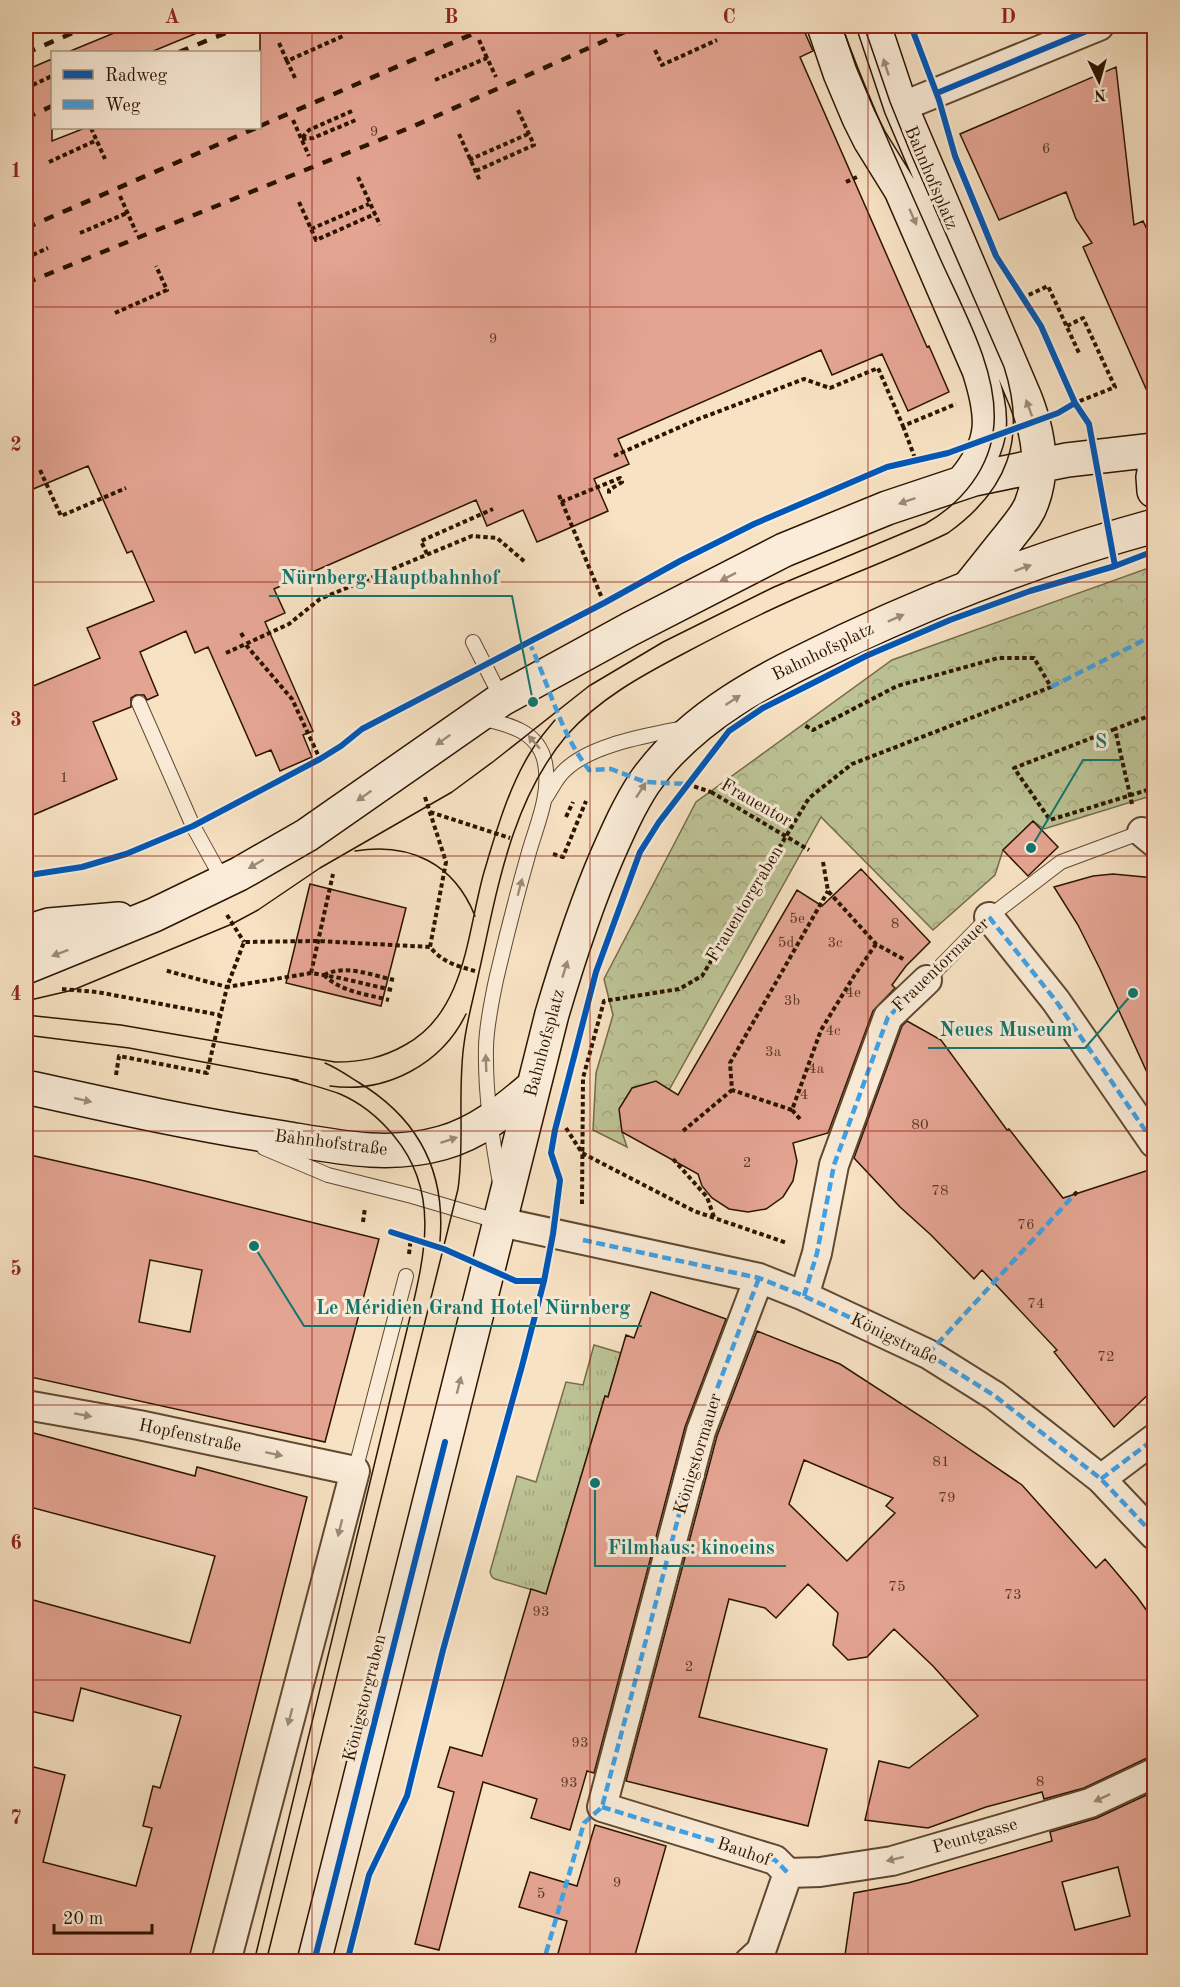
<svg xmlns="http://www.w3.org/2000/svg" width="1180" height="1987" viewBox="0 0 1180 1987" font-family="'Old Standard TT',serif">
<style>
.grass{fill:url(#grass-tufts);stroke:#746c4a;stroke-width:1.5}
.forest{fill:url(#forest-crowns);stroke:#746c4a;stroke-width:1.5}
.building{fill:#e4a492;stroke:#2c1400;stroke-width:1.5;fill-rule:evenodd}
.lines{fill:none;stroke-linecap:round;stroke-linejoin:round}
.lane-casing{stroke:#5f4831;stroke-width:16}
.street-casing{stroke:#5f4831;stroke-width:32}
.secondary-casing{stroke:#2c1400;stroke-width:36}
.path{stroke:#2c1400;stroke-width:4;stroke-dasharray:4.5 3;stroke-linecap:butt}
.lane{stroke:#faecd8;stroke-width:14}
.street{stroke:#faecd8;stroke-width:28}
.secondary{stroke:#faecd8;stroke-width:33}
.tram{stroke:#2c1400;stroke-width:1.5}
.rail{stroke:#2c1400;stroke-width:4.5;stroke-dasharray:10 10;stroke-linecap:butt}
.path-bridge{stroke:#2c1400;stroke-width:4;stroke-dasharray:4.5 3;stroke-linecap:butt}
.quiet{stroke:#3ea2e9;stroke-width:4.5;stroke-dasharray:9 4.5;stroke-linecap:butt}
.cycleway-casing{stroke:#faecd8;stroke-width:10}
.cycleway{stroke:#0057b8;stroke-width:6}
.oneway{fill:#9d8b77}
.grid{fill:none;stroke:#8f2418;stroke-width:1.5;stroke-opacity:0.55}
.labels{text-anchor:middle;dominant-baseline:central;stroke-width:6;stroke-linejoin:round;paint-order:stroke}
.number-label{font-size:15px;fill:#5a3824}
.street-label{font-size:18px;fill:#2c1400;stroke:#faecd8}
.leader{fill:none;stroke:#0f766e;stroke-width:2}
.callout-dot{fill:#0f766e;stroke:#faecd8;stroke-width:2}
.callout-label{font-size:20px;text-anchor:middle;font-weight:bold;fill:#0f766e;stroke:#faecd8;stroke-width:6;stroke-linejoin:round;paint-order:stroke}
.neatline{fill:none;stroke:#8f2418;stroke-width:2}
.grid-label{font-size:20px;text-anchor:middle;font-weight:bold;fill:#8f2418}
</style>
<defs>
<pattern id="grass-tufts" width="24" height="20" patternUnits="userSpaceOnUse" patternTransform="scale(1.5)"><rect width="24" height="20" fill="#bcc395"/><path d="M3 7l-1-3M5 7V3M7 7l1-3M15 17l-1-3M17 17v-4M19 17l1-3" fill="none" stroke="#a2a77f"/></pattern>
<pattern id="forest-crowns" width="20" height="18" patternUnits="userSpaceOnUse" patternTransform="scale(1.5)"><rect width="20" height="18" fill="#bcc395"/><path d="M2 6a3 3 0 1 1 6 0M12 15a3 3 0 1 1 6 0" fill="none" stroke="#a2a77f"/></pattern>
</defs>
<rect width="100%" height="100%" fill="#f7e2c3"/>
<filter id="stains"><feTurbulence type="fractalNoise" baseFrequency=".00333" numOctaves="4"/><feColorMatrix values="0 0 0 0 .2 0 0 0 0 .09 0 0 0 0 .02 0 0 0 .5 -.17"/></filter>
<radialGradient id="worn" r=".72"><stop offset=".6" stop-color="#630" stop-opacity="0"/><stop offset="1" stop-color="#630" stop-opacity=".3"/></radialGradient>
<path class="grass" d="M594 1345 621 1353 608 1397 605 1396 546 1594 495 1579 492 1577 490 1572 517 1476 536 1482 566 1382 583 1385Z"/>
<path class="forest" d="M1154 566V795L1044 829 1033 821 1003 850 995 875 933 930 821 817 669 1090 622 1132 627 1147 593 1130 596 1073 613 1015 604 979 696 802 892 660Z"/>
<path class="building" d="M131 26H214L151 52H68Z
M260 26H786L789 32 802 26 813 51 800 57 927 347 929 346 949 392 908 411 882 354 832 375 821 350 618 439 629 464 594 479 608 511 549 537 537 542 523 510 487 526 476 500 274 589 285 613 265 622 313 731 303 735 312 757 280 771 271 750 256 756 208 647 195 653 186 631 140 652 158 695 147 700 144 695H136L131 698V707L93 722 117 779 26 818V689L100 658 87 628 154 601 132 551 127 553 88 466 26 492V70L52 59V141L85 128H260Z
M1116 67 1134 225 1143 221 1155 246V409L1083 247 1092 243 1076 219 1066 192 999 220 960 134Z
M1033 821 1058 847 1028 876 1003 850Z
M861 869 930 942 906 966 892 985 895 988 873 1011 828 1133 793 1143 797 1161 793 1181 783 1197 766 1209 748 1212 729 1209 712 1198 702 1186 698 1174 622 1132 619 1109 632 1088 656 1081 678 1095 797 890 822 906Z
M1113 874 1155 878V1090L1100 969 1078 925 1054 887 1093 876Z
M310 884 406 908 381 1006 286 983Z
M907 1021 941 1040 1007 1130 1009 1129 1063 1198 1155 1168V1388L1114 1427 1054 1352 1057 1350 982 1270 974 1279 931 1235 900 1207 854 1158 902 1026Z
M26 1154 145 1181 379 1239 325 1442 26 1376ZM150 1260 202 1270 190 1332 139 1322Z
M651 1292 726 1319 685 1427 594 1773 587 1771 570 1830 531 1818 537 1799 483 1782 439 1950 415 1944 454 1792 438 1787 450 1747 482 1756 531 1589 546 1594 605 1396 608 1397 626 1335 634 1338Z
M757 1331 840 1364 931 1423 1022 1485 1096 1568 1105 1559 1137 1597 1155 1622V1757L1147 1758 1084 1788 1044 1799 1042 1792 986 1807 928 1828 865 1820 879 1761 909 1768 978 1716 933 1666 894 1629 867 1657 848 1660 833 1645 838 1613 808 1584 776 1618 765 1608 729 1599 699 1717 827 1749 808 1826 626 1781 717 1436ZM804 1460 893 1498 886 1506 895 1513 847 1561 789 1504Z
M26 1431 195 1476 197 1467 307 1497 188 1962H26V1765L65 1775 43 1862 136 1886 152 1828 143 1826 153 1786 160 1788 181 1716 81 1688 73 1721 26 1710V1598L190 1643 215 1556 26 1506Z
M1155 1791V1962H844L854 1893 908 1883 1052 1841 1050 1832 1097 1818ZM1118 1867 1130 1916 1075 1930 1062 1882Z
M595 1825 666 1846 633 1962H572L557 1957 567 1921 519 1907 530 1872 577 1886Z"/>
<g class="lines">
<g class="lane-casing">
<path id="lane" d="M473 642 502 699
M139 703 193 826 224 882
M479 718C508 724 539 731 545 763 551 794 537 824 529 852 517 894 506 937 496 980 492 1000 486 1027 486 1048 485 1094 492 1138 500 1183
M546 797C552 788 557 777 565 770 592 744 647 736 683 728
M927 980 989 917 1061 862 1142 832
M264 1148 328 1175 412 1196 500 1222
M355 1471 406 1276"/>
</g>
<g class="street-casing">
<path id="street" d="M901 107 1099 26
M1142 832 1154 842
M989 917 1056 1001 1154 1143
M500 1222 759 1278 804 1296 928 1354 995 1396 1101 1479 1154 1535
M759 1278 701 1431 602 1807 775 1860 788 1873
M804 1296 817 1253 834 1165 888 1017 927 980
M26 1405 139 1425 355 1471 226 1962
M1101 1479 1154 1439
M788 1873 820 1872 892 1861 1090 1803 1154 1773
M749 1962 761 1951 788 1873"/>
</g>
<g class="secondary-casing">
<path id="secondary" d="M824 26 840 73 859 118 870 140 901 190 979 370C994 417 996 443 963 482
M874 26 901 107 1025 398C1038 431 1045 468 1032 502 1028 515 1017 526 1009 537 995 554 982 571 968 588
M1154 472 1153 477 1154 491
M26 932 49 925 119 919
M26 967 154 915 239 874 307 835 502 699 630 629 784 550 887 508 974 479 1067 460 1154 450
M26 1087C112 1106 197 1125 284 1138 338 1147 389 1158 442 1143 478 1133 506 1110 534 1086
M314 1962 552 1014C568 960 585 907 607 856 618 831 629 806 644 783 693 713 770 677 845 641 945 594 1048 555 1154 526"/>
</g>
<path class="path" d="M479 40 487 58
M279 43 287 61
M655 50 662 65 717 40
M295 78 287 61 343 36
M435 80 487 58 496 77
M26 88 52 76
M352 111 309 130 301 139 313 138 356 120
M293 120 309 156
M91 128 105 159
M459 134 480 181
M469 160 528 134
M49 162 97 140
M476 171 534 145 517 108
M358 177 380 225
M846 182 857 177
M120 196 136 232
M299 202 316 240 375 214
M311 229 369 204
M80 233 127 213
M26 258 48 248
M1022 298 1048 286 1079 353
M115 313 167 290 156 266
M1067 326 1083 318 1115 387 1075 403
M903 426 916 461
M614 456 696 420 804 379 830 388 878 368 903 426 956 404
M40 470 61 516 126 488
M559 495 604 603
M561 502 620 478 622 482 609 490V494
M427 554 421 541 493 509
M241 633 244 638
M246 645 292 699 320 759
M226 653 289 624 320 599 472 536 497 538 525 562
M1115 729 1014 768 1050 820 1154 788
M687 784 711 792
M425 797 446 862 430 947
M1132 804 1115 729 1154 714
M430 812 510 838
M566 817 573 802
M553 854 563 857 586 801
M823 862 828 891 876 944 905 960
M227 915 244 942
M311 973 333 874
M324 975C345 964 371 975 394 980
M324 975C341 992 366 994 389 1000
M62 989 97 992 220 1015
M392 990 340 978 311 973 227 987 244 942 318 941 430 947C442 962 457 966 475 971
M116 1075 119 1056 207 1073 227 987 164 970
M792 1110 732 1090 730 1063 828 891
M800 1119 792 1110 821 1030 854 976 876 944
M566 1128 582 1153 694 1211 787 1243
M683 1131 732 1090
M673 1159 707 1197 714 1217
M1074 1195 1079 1190
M582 1204 583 1078 604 1001 679 989 702 976 809 798 852 764 1051 687 1034 658H998L897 686 813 730 804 725
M363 1222 365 1208
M409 1254 411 1237
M543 1962 546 1953"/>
<use href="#lane" class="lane"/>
<use href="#street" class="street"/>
<use href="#secondary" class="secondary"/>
<path class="tram" d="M355 851C409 842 454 863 475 916
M26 1001 73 990 232 924 258 910 320 868 452 792 494 761 589 686 663 642 774 587 925 524C962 503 991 468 994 424 998 369 961 306 939 256 906 180 870 104 842 26
M26 1015 121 1025 335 1062C362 1062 382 1058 405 1045 466 1012 467 932 484 872 496 832 508 789 530 753 537 741 546 731 555 720
M26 1035 129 1048 298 1080
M325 1063C337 1068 347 1075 358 1082 418 1118 446 1170 440 1241
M330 1086C386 1094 442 1064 466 1014
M254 1962 410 1317C425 1254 440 1191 394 1136 380 1119 361 1103 340 1094 324 1088 307 1084 291 1079
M266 1962 458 1189C465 1141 457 1092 464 1044 467 1020 474 996 479 972 497 891 511 801 567 735 599 699 641 676 683 654 728 630 774 607 822 587 864 569 907 553 948 533 1008 490 1027 438 1004 367L911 154 890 102 864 26"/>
<path class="rail" d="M26 30 35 26
M179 52 243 26
M26 53 89 26
M26 118 52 106
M260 126 491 26
M26 228 256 128
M26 283 414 126 638 26"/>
<path class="path-bridge" d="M711 792 809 850"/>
<path class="quiet" d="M529 642C549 684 560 733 589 770L611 769 645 782 687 784
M1051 687 1154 635
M989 917 1056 1001 1154 1143
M583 1240 759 1278 804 1296 928 1354 995 1396 1101 1479 1154 1535
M804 1296 817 1253 834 1165 888 1017 927 980
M928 1354 1074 1195
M1101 1479 1154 1439
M602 1807 775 1860 788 1873
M546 1953 584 1823 602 1807 701 1431 759 1278"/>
<g class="cycleway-casing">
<path id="cycleway" d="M911 26 939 100 955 156 996 256 1041 326 1075 403 1089 424 1115 566
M937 93 1099 26
M26 877 36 874 82 867 126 854 193 826 320 759 341 746 362 729 604 603 680 561 754 524 887 467 948 453 1058 413 1075 403
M391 1232 444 1249 516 1281H544
M314 1962 445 1442
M347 1962 369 1875 407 1796 443 1650 522 1366 544 1281 553 1234 560 1180 551 1153 555 1130 596 972 640 852 659 822 729 731 763 708 813 683 866 656 950 620 1030 591 1115 566 1154 551"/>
</g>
<use href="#cycleway" class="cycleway"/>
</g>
<defs><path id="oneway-solid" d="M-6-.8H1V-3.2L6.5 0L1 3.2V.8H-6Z" transform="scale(1.5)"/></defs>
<g class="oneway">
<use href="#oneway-solid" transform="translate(886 67) rotate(-108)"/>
<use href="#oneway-solid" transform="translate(913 217) rotate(66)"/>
<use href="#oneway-solid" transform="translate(1029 408) rotate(-110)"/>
<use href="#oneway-solid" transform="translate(907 501) rotate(161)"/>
<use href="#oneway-solid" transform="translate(1023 568) rotate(-20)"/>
<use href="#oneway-solid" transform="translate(728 577) rotate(153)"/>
<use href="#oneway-solid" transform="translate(896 618) rotate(-24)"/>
<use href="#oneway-solid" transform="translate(733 700) rotate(-33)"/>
<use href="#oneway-solid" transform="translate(443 740) rotate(145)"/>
<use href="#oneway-solid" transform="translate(534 742) rotate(-131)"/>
<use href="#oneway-solid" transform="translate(641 790) rotate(-57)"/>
<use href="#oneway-solid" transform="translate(364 796) rotate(145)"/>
<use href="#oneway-solid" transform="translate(256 864) rotate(150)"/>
<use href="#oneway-solid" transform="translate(520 887) rotate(-75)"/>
<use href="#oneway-solid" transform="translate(60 953) rotate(159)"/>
<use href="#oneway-solid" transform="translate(565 969) rotate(-73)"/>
<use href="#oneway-solid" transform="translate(486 1063) rotate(-92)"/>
<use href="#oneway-solid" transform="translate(83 1100) rotate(13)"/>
<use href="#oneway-solid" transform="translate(449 1140) rotate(-18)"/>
<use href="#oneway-solid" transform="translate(459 1385) rotate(-76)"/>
<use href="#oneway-solid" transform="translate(83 1415) rotate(10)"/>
<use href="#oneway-solid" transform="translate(274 1454) rotate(12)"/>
<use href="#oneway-solid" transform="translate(340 1528) rotate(104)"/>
<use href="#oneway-solid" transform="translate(290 1717) rotate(105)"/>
<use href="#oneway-solid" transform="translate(1102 1798) rotate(155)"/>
<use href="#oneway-solid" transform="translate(895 1859) rotate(166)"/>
</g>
<path class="grid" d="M312 26V1962M590 26V1962M868 26V1962M26 307H1154M26 582H1154M26 856H1154M26 1131H1154M26 1405H1154M26 1680H1154"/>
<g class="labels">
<g class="number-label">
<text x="374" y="132">9</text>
<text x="1046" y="149">6</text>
<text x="493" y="339">9</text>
<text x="64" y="778">1</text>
<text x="797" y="919">5e</text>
<text x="895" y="924">8</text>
<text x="786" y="943">5d</text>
<text x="835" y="943">3c</text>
<text x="853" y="993">4e</text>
<text x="792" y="1001">3b</text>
<text x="833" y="1031">4c</text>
<text x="773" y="1052">3a</text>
<text x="816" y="1069">4a</text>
<text x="804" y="1095">4</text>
<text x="920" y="1125">80</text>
<text x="747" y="1163">2</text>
<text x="940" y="1191">78</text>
<text x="1026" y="1225">76</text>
<text x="1036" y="1304">74</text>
<text x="1106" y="1357">72</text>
<text x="941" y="1462">81</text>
<text x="947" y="1498">79</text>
<text x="897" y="1587">75</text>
<text x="1013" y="1595">73</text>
<text x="541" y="1612">93</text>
<text x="689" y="1667">2</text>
<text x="580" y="1743">93</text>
<text x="1040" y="1782">8</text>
<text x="569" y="1783">93</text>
<text x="617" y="1883">9</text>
<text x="541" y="1894">5</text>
</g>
<g class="street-label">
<text transform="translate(931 178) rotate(67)">Bahnhofsplatz</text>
<text transform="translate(823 652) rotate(-26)">Bahnhofsplatz</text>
<text transform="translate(756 803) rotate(30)">Frauentor</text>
<text transform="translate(745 904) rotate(-59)">Frauentorgraben</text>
<text transform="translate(941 965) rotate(-44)">Frauentormauer</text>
<text transform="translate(545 1043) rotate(-75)">Bahnhofsplatz</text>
<text transform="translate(331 1143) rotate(7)">Bahnhofstraße</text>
<text transform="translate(894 1339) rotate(26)">Königstraße</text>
<text transform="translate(190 1436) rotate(12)">Hopfenstraße</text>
<text transform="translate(698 1454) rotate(-73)">Königstormauer</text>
<text transform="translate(365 1698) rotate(-76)">Königstorgraben</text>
<text transform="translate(975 1836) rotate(-16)">Peuntgasse</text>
<text transform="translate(744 1852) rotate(19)">Bauhof</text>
</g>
</g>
<path class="leader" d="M533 702L512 596H269M1031 848L1083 760H1120M1133 993L1085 1048H928M254 1246L304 1326H642M595 1483L595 1566H786"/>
<g class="callout-dot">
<circle cx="533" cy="702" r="6"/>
<circle cx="1031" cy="848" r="6"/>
<circle cx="1133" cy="993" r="6"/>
<circle cx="254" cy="1246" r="6"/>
<circle cx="595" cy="1483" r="6"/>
</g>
<g class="callout-label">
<text x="390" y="584">Nürnberg Hauptbahnhof</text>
<text x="1101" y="748">S</text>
<text x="1006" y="1036">Neues Museum</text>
<text x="473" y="1314">Le Méridien Grand Hotel Nürnberg</text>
<text x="691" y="1554">Filmhaus: kinoeins</text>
</g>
<rect width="1180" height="1987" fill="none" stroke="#f7e2c3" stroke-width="66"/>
<rect x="51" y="51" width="210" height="78" fill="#faecd8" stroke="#a89682" stroke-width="1.5"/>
<rect x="63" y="70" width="30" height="9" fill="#0057b8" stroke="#a89682" stroke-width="1.5"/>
<text x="105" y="81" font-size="18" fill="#2c1400">Radweg</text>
<rect x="63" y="100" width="30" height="9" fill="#3ea2e9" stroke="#a89682" stroke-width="1.5"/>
<text x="105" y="111" font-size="18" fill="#2c1400">Weg</text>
<g transform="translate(1099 81) rotate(175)" stroke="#faecd8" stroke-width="4.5" paint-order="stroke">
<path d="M0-4.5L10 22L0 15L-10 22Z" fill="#2c1400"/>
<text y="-9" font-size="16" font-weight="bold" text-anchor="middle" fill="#2c1400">N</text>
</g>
<path d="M54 1924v9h98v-9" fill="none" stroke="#2c1400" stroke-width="3"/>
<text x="63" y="1924" font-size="18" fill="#2c1400" stroke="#faecd8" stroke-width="4.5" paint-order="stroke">20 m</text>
<rect x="33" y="33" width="1114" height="1921" class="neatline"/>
<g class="grid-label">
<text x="172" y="23">A</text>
<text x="451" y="23">B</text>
<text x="729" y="23">C</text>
<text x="1008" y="23">D</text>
<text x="16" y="177">1</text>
<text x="16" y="451">2</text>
<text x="16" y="726">3</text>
<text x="16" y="1000">4</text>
<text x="16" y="1275">5</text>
<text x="16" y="1549">6</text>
<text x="16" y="1824">7</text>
</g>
<rect width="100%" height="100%" filter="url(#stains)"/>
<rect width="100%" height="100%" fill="url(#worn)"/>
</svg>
